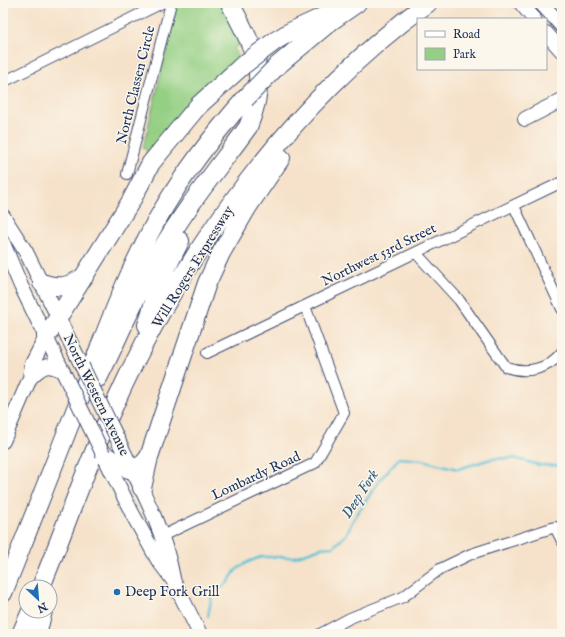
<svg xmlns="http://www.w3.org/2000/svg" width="565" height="637" viewBox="0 0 565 637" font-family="'IM FELL English',serif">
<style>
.green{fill:#94cf83;stroke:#587f70}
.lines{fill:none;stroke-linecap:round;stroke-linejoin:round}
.stream{stroke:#5bc2d7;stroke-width:2.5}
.street-casing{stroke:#3c4a6e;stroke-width:12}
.secondary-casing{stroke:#3c4a6e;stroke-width:16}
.highway-casing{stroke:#3c4a6e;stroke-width:20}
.street{stroke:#fff;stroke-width:10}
.secondary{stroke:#fff;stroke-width:14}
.highway{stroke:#fff;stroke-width:18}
.secondary-bridge-casing{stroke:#3c4a6e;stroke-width:16;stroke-linecap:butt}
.highway-bridge-casing{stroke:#3c4a6e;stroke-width:20;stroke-linecap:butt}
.secondary-bridge{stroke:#fff;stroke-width:14}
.highway-bridge{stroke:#fff;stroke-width:18}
.poi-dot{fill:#1f6fb2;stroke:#fbf7ec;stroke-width:1.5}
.labels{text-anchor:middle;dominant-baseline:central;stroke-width:3;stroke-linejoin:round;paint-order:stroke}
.street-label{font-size:14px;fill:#1b2f5e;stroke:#fbf7ec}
.poi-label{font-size:14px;fill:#1b2f5e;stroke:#fbf7ec;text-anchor:start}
.water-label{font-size:15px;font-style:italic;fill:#2e5b82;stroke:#fbf7ec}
</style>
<rect width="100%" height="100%" fill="#fbf7ec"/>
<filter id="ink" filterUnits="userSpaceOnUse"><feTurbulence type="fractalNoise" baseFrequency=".025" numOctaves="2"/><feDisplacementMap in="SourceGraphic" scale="8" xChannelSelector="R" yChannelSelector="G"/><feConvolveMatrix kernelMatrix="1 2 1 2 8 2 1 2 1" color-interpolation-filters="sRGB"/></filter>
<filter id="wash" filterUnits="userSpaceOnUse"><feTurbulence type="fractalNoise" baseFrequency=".012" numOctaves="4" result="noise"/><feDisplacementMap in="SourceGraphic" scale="16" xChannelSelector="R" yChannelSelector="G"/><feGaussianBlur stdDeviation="0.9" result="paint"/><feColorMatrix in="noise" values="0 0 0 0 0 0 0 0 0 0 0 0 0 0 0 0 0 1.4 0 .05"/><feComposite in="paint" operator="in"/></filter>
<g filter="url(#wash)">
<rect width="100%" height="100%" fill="#f6e2ca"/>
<path class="green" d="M179 3H225L244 43 234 48 241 61 142 172 147 150 143 148 176 9Z"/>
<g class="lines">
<path class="stream" d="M208 616 212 595 228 582 236 570 248 562 261 557H295L321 548 333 547 346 535 352 522 379 481 399 458 422 460 458 469 491 459 514 458 539 465 562 466"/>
</g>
</g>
<g filter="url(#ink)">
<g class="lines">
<g class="street-casing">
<path id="street" d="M3 82 162 3
M127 174 171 3
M514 206 562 309
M416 253 459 300 506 367C526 374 548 370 562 352
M207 353 562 182
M162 536 315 463 344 413 305 306
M320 634 350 618 403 597 440 569 471 554 555 527 562 541"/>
</g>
<g class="secondary-casing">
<path id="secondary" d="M521 3 534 19
M541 3 562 26
M546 33 562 51
M525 119 562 100
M3 216 26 252 82 366
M3 243 21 286 69 384
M30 378C43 365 47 363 63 371
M3 441 30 378 32 364 46 337
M119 442C140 486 164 529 173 578
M103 454 133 515 158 560 173 580 200 634"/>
</g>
<g class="highway-casing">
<path id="highway" d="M275 41 290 32 331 13
M277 66 331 21 357 3
M42 283C61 289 67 287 84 277
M147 325 161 279 180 241
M46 337 131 201 151 163 198 106 242 66
M98 378C120 336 136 292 160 252 186 207 218 168 248 127 270 74 254 49 230 3
M103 454 122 467 133 470 143 464 149 457
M142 488 149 457 207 283 221 253 247 208 281 158
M41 587C65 528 86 467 113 408 181 255 291 102 428 3
M3 593C30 525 57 458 83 390 107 329 129 267 162 211 186 170 214 134 245 99
M21 634 31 611
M37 634 43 611"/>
</g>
<use href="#street" class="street"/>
<use href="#secondary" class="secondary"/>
<use href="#highway" class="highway"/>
<g class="secondary-bridge-casing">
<path id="secondary-bridge" d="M82 366 119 442
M69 384 103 454"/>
</g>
<g class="highway-bridge-casing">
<path id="highway-bridge" d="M242 66 275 41
M245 99 277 66"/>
</g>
<use href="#secondary-bridge" class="secondary-bridge"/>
<use href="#highway-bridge" class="highway-bridge"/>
</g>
</g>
<circle class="poi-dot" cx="117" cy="592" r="4"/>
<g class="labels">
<g class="street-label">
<text transform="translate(136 85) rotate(-76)">North Classen Circle</text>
<text transform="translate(379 255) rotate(-26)">Northwest 53rd Street</text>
<text transform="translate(193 267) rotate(-58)">Will Rogers Expressway</text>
<text transform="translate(96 395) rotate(64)">North Western Avenue</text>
<text transform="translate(256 476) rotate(-25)">Lombardy Road</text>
</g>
<g class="poi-label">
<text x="125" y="592">Deep Fork Grill</text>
</g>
<g class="water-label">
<text transform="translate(360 494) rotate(-57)">Deep Fork</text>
</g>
</g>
<rect width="565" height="637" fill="none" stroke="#fbf7ec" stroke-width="16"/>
<rect x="417" y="18" width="130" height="52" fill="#fbf7ec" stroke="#a1a7b3"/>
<rect x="425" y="31" width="20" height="6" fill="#ffffff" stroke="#a1a7b3"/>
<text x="453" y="38" font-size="12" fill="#1b2f5e">Road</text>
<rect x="425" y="48" width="20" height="12" fill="#94cf83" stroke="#a1a7b3"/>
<text x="453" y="58" font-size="12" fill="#1b2f5e">Park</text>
<g transform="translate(38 599) rotate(154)"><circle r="19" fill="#fbf7ec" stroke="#a1a7b3"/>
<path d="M0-3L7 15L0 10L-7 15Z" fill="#1f6fb2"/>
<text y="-6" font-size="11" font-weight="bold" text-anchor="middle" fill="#1b2f5e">N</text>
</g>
</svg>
